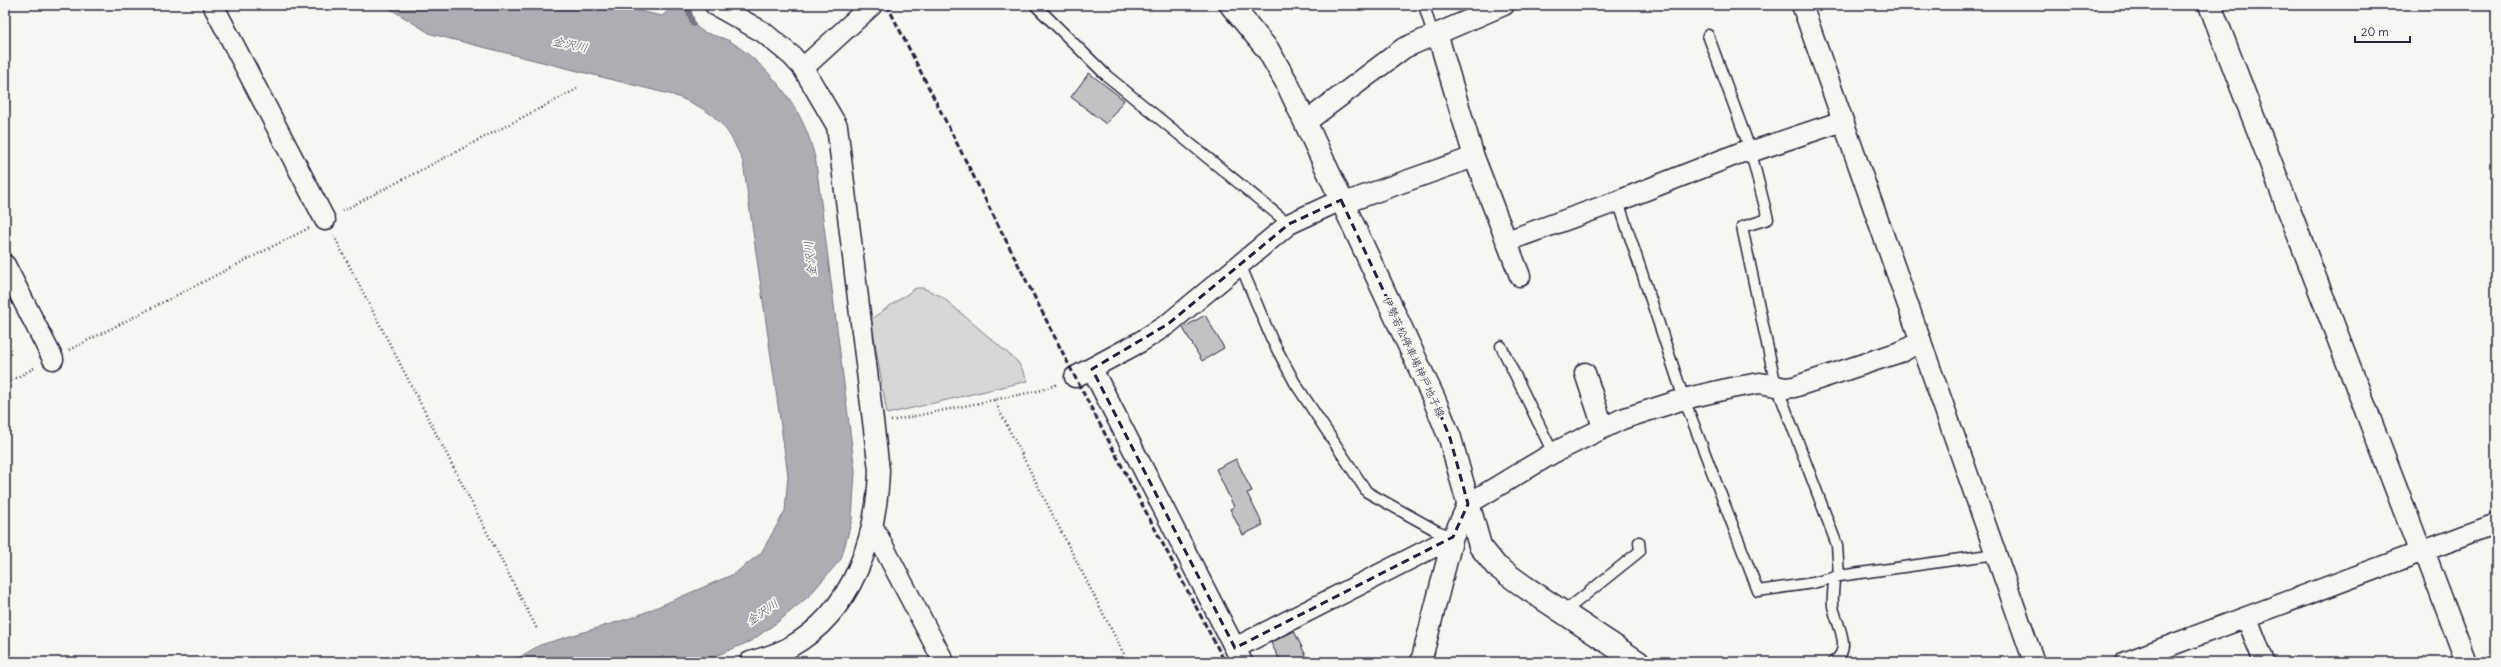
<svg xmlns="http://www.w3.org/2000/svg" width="2501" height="667" viewBox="0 0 2501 667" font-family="Delius,'Klee One',sans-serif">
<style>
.green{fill:#d7d7d7;stroke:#7c7c89}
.water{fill:#adadb3;stroke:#757583}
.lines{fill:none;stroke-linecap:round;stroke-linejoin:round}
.stream{stroke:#757583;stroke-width:5.5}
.building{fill:#c2c2c4;stroke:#22223b}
.lane-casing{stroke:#22223b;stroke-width:13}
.street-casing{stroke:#22223b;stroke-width:23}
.secondary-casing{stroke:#22223b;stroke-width:25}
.path{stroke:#22223b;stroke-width:2.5;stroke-dasharray:1 3;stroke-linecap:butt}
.lane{stroke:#f6f6f2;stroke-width:10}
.street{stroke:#f6f6f2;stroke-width:20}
.secondary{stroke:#f6f6f2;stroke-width:22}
.rail{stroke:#22223b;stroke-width:3;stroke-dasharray:6 3;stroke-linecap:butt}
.marked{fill:none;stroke:#22223b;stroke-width:3;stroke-dasharray:8 5;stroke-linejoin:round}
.labels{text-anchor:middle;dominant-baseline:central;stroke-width:3.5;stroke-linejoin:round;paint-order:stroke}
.street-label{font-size:11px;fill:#22223b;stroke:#f6f6f2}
.water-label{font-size:12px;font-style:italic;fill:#535365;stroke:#f6f6f2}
</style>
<rect width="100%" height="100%" fill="#f6f6f2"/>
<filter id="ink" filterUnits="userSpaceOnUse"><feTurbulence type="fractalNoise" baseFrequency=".025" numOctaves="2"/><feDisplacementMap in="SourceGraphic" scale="8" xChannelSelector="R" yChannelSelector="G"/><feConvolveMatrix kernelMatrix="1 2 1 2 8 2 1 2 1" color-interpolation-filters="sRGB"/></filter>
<g filter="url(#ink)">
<path class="green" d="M916 288H923L941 296 1018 362 1028 381 887 414 871 319Z"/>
<path class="water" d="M384 5H612L662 16 675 5H685C689 12 693 24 699 29 708 36 723 36 733 43 775 72 806 112 816 163L855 471 852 520 841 559 809 596 779 621 751 641 701 662H511L540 645 634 617 734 574 761 553 785 511 788 475 743 162C726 121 713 111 673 95L431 34Z"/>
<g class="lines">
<path class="stream" d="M687 5 693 24"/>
</g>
<path class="building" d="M1089 73 1124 100 1106 124 1071 97Z
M1205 315 1224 348 1202 361 1183 328Z
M1236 459 1252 491 1247 493 1263 525 1243 535 1230 509 1234 507 1216 469Z
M1294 631 1309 662H1281L1271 643Z"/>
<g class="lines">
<g class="lane-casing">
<path id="lane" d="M1035 5 1107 76 1289 224
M1424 5 1433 35
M1708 35 1750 149 1768 219 1742 227 1776 386
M1618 201 1684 399 1758 591 1813 583 1839 576 1996 554
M1240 264 1272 340 1295 383 1363 486 1367 492 1437 531 1453 537
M1501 346 1553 453
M1782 387 1781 397 1837 545 1839 576
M1564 612 1640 551 1639 542
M1833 662C1854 649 1836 624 1833 606 1832 597 1834 587 1834 577"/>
</g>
<g class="street-casing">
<path id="street" d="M213 5 325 220
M715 5 763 32 792 56 803 68 837 126 879 470C877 537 853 612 790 647 778 654 763 658 750 662
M1802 5 2034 662
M1437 33 1474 157 1520 276
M803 68 872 5
M1306 122 1404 48 1504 5
M1750 152 1843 121
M1344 203 1474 157
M1507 241 1618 201 1750 149
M5 265 53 359
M1092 369 1242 662
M1585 373 1603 427
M1075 377 1140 342 1168 324 1289 224 1341 200
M873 527 944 662
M2421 553 2428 561 2466 662
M2247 618 2264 662
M1235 648 1453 537
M1421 662 1453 537 1468 504 1553 453 1622 419 1684 399 1731 388 1760 383 1786 388 1794 387 1903 351 1921 341
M2126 662 2496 524"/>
</g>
<g class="secondary-casing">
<path id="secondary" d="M1231 5 1268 50 1287 83 1434 399 1450 438 1480 546 1496 566 1525 587 1638 662
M2210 5 2421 553"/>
</g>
<path class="path" d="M342 211 579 88
M334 236 537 629
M69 350 309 228
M5 384 36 367
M994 400 1128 662
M891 421 1042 390 1058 384"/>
<use href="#lane" class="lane"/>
<use href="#street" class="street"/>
<use href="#secondary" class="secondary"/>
<path class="rail" d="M887 5 1075 377 1225 662"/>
</g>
</g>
<path class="marked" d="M1341 200 1434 399 1450 438 1468 504 1453 537 1235 648 1092 369 1168 324 1289 224Z"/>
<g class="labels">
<g class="street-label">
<text transform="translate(1414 357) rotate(65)">伊勢若松停車場神戸地子線</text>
</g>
<g class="water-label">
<text transform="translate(570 44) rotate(12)">金沢川</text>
<text transform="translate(810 259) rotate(-96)">金沢川</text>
<text transform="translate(762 612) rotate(-35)">金沢川</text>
</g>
</g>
<rect width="2501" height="667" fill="none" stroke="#f6f6f2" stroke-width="20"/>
<rect x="10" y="10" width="2481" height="647" fill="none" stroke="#22223b" stroke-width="1.5" filter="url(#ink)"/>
<path d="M2355 36v6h55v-6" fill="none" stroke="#22223b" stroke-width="2"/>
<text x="2361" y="36" font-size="12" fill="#22223b" stroke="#f6f6f2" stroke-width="3" paint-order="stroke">20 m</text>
</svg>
